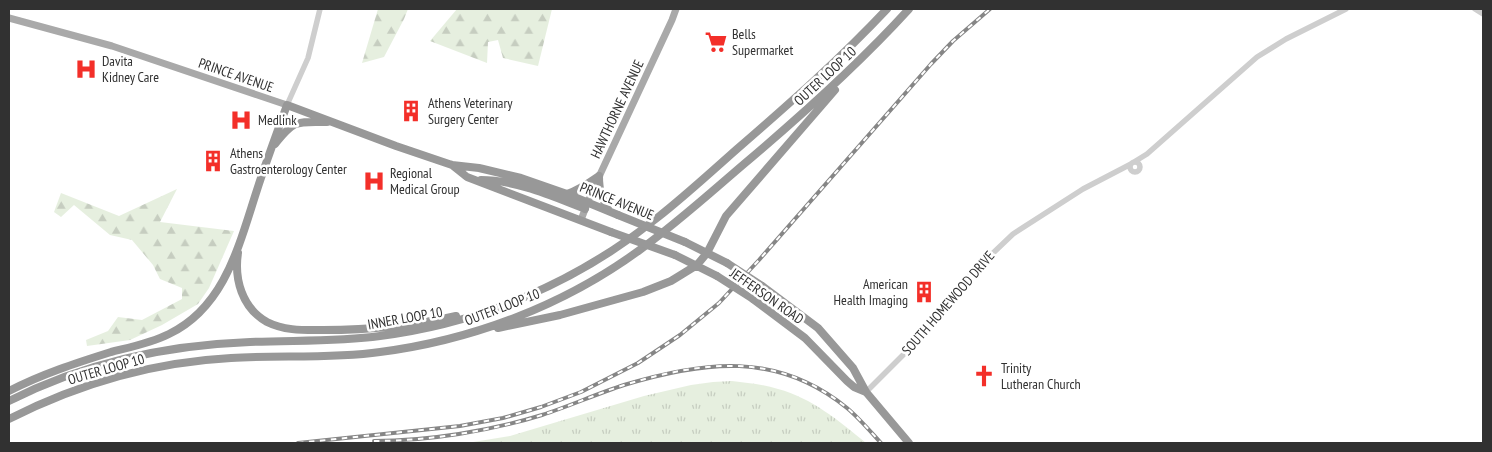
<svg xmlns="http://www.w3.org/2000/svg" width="1492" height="452" viewBox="0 0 1492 452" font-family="'PT Sans Narrow',sans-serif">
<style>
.grass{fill:url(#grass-tufts)}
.forest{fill:url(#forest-firs)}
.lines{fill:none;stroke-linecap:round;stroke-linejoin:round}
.minor{stroke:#cecece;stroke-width:5.5}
.major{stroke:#a9a9a9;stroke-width:7}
.highway{stroke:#989898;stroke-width:8}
.rail-casing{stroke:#868686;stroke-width:4}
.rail{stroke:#fff;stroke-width:2;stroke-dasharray:5.5;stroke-linecap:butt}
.highway-bridge{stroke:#989898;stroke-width:8}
.labels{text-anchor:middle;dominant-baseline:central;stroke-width:5;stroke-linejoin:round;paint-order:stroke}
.poi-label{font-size:14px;fill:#313131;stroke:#fff;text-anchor:start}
.street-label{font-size:14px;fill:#313131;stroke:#fff}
</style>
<defs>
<pattern id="grass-tufts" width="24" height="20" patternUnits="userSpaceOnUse" patternTransform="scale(1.25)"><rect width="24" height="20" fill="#e6efdf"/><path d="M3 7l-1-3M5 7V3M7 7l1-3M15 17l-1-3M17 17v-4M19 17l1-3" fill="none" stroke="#c6cdc0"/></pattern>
<pattern id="forest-firs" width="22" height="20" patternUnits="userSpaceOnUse" patternTransform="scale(1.25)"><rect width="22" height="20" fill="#e6efdf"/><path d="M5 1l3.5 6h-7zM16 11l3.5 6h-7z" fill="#c6cdc0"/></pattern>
</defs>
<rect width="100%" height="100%" fill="#fff"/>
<path class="grass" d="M732 381C747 383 763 384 778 389 812 398 839 421 866 443H467L510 436 644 396 691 385 713 382Z"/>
<path class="forest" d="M378 9H408L404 19 384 57 362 63Z
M457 9H552L538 66 503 58 498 40 488 42 487 63 430 41Z
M177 189 160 222 234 231 209 288 198 304 162 325 130 340 87 346 86 340 108 331 118 317 142 320 182 299V288L160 279 153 265 132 240 110 235 74 205 61 217 54 212 61 193 119 216Z"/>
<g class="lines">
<path class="minor" d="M1475 9 1483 14
M287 105 308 58 320 9
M1134 162 1147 154 1257 57 1286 39 1346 9
M1130 167a5 5 0 1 1 10 0a5 5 0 1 1-10 0Z
M866 392 904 354 970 275 1013 234 1083 189 1131 164"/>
<path class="major" d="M9 18 112 46 287 105
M581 220 590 196 672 20 676 9"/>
<path class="highway" d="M275 144C295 119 296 122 327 122
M452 165 467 177 611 232
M599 176C599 192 602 198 609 211
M481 180C516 180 553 196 585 209
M567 194C579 190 589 183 599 176
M685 242 727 263
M238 253C234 279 242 308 267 322 285 331 304 330 323 330 368 330 413 326 456 316
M675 255 717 276
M762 286 818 328 853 368 866 392 909 443
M753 299 805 338 847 381 854 387 866 392
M498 328 560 315 643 292 671 281 697 265 707 253 726 216 835 90
M9 391C42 374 76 363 111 352 131 347 151 343 169 334 225 307 239 245 257 190 266 162 277 133 287 105L396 146 452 165 479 168 521 178 567 194 618 215
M9 401C84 363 166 345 250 342 293 340 337 342 380 336 482 323 577 282 657 218 685 196 711 172 737 149 789 104 840 59 887 9
M9 419C78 384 154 362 231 358 280 355 331 359 380 352 473 340 565 305 641 249 677 223 710 193 744 164 802 115 858 65 909 9"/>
<g class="rail-casing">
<path id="rail" d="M374 441C428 441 490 431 542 415 570 406 596 394 624 385 704 361 777 351 847 408 859 418 870 431 881 443
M298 443 460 426 503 418 541 407 581 392 638 363 680 335 719 303 759 260 931 64 953 41 990 9"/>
</g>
<use href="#rail" class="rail"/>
<path class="highway-bridge" d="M618 215 685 242
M611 232 675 255
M727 263 762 286
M717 276 753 299"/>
</g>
<defs>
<g id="supermarket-bare" transform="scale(1.725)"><path d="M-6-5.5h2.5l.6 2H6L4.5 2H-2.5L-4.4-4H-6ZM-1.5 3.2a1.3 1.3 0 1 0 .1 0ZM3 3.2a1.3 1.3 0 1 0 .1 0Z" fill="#f32f29" stroke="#fff" stroke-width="2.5" paint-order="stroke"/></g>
<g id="hospital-bare" transform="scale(1.725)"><path d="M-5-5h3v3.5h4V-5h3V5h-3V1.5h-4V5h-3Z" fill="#f32f29" stroke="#fff" stroke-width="2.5" paint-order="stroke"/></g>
<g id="building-bare" transform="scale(1.725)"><path d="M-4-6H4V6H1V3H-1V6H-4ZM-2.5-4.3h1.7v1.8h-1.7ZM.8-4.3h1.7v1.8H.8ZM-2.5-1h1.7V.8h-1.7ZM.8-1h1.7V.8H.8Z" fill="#f32f29" stroke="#fff" stroke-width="2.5" paint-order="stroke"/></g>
<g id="church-bare" transform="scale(1.725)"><path d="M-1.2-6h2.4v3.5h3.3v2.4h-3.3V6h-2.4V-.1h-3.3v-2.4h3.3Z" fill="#f32f29" stroke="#fff" stroke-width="2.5" paint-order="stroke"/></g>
</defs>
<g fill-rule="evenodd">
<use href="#supermarket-bare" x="716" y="42"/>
<use href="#hospital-bare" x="86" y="69"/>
<use href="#building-bare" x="411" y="111"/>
<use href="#hospital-bare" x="241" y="120"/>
<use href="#building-bare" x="213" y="161"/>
<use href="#hospital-bare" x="374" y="181"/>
<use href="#building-bare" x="924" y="292"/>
<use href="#church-bare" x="984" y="376"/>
</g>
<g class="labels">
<g class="poi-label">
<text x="732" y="34">Bells<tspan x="732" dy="16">Supermarket</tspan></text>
<text x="102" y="61">Davita<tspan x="102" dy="16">Kidney Care</tspan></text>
<text x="428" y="103">Athens Veterinary<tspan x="428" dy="16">Surgery Center</tspan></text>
<text x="258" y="120">Medlink</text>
<text x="230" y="153">Athens<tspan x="230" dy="16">Gastroenterology Center</tspan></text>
<text x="390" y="173">Regional<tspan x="390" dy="16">Medical Group</tspan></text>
<text x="908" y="284" text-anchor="end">American<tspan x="908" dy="16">Health Imaging</tspan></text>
<text x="1001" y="368">Trinity<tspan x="1001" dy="16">Lutheran Church</tspan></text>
</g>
<g class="street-label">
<text transform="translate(236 75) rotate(19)">PRINCE AVENUE</text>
<text transform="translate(825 76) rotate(-43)">OUTER LOOP 10</text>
<text transform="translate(617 109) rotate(-65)">HAWTHORNE AVENUE</text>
<text transform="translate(617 201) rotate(22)">PRINCE AVENUE</text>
<text transform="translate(767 296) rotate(35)">JEFFERSON ROAD</text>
<text transform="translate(948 303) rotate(-49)">SOUTH HOMEWOOD DRIVE</text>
<text transform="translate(502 307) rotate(-21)">OUTER LOOP 10</text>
<text transform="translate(405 318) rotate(-10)">INNER LOOP 10</text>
<text transform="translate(106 369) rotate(-16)">OUTER LOOP 10</text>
</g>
</g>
<rect width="1492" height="452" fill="none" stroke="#313131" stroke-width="20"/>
</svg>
